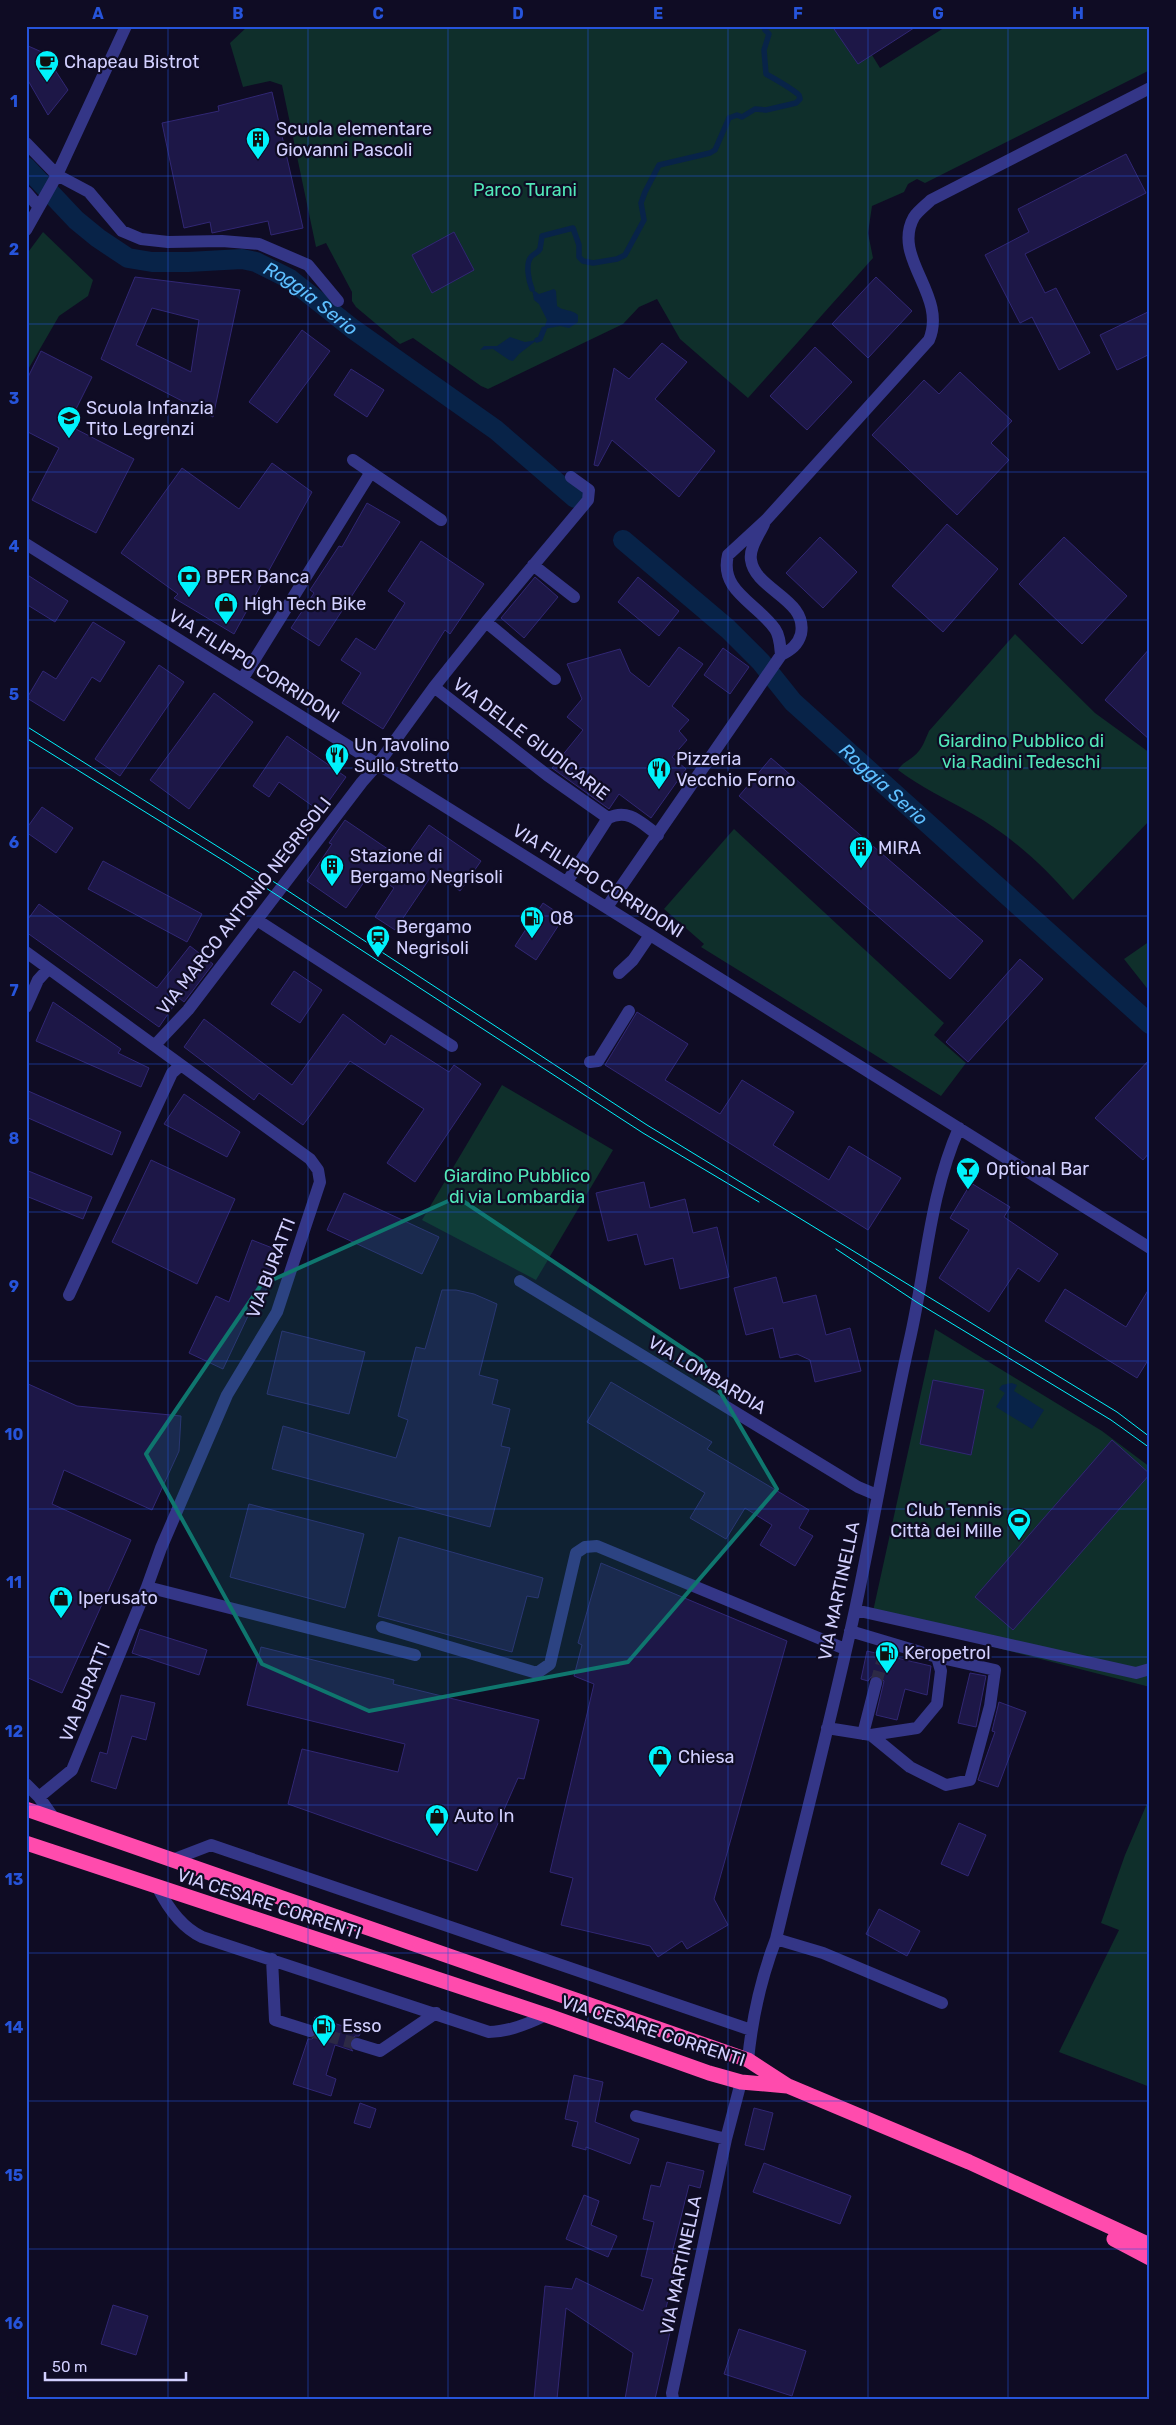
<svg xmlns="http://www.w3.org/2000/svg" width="1176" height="2425" viewBox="0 0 1176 2425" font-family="Rubik,sans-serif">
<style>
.green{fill:#0f2f2b}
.water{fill:#082348}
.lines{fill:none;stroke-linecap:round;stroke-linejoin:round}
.stream{stroke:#082348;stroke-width:5.5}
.canal{stroke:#082348;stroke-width:20}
.building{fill:#1d1747;stroke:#312774;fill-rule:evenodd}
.minor-tunnel{stroke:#2c2945;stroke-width:12;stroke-dasharray:12 6;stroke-linecap:butt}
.minor{stroke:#343687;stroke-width:12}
.highway{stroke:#ff4bad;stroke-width:15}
.tram{stroke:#00f2fb;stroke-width:1}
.marked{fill:#0f766e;fill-opacity:0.2;stroke:#0f766e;stroke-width:4;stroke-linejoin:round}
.grid{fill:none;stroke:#2654da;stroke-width:1;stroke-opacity:0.55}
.labels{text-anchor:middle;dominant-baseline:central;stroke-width:4.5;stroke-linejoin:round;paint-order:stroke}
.poi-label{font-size:18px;fill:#d2d0ff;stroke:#0f0c24;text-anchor:start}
.park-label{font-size:18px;fill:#52e8b9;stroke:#0f0c24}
.street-label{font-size:18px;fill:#d2d0ff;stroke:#0f0c24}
.water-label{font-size:19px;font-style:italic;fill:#5ebfff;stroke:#0f0c24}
.neatline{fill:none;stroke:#2654da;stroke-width:2}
.grid-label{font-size:16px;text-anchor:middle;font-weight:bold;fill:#2654da}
</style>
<rect width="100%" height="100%" fill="#0f0c24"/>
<path class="green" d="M248 26H854L880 68 947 26H1150V70L925 183 917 179 908 184 904 192 872 206 868 233 873 258 748 398 680 339 657 299 639 307 623 324 488 389 481 386 413 338 400 344 356 307 352 301V292L326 243 316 247 282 85 270 81 243 87 230 43Z
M43 232 93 280 88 296 59 316 26 373V255Z
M1015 634 1095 713 1150 753V820L1073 900C1044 866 1010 835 971 813 946 799 921 787 898 770 902 763 908 761 914 756 922 750 925 740 929 731Z
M734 829 944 1023 934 1035 966 1063 941 1096 701 947 704 944 664 909Z
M1150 941V992L1124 959Z
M502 1085 613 1150 536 1280 422 1220Z
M935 1329 1102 1431 1150 1467V1687L872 1616Z
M1149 1799H1150V2087L1059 2052 1119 1930 1101 1923 1125 1855Z"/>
<path class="water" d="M532 289 539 294 554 289 556 291 557 306C563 311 571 309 578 315V322L569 328 560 326 544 329 547 320 539 304 534 300Z
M510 337 525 342 537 340 519 354 513 361 509 360 493 349 480 350 484 346H497Z
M1012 1383 1017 1385 1014 1391 1044 1410 1032 1429 996 1407 1005 1393 999 1389 1002 1385Z"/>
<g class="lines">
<path class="stream" d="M532 289C529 282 525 264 531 257 533 254 538 253 540 249L542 236 573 228 579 245V257L583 261 593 263 617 259 625 255 644 220 641 203 645 192 659 165 710 153 715 150 729 118 737 115 742 117 755 109 766 110 796 103 800 99 799 95C792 89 775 79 766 74L764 50 769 34 765 30
M537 340 540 339 544 329"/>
<g class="canal">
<path id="s1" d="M26 167 76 220 98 238 128 258 152 262H188L242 259 256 262 290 279 353 329 496 430 575 498"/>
<path id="s2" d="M623 540 728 629 761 662 793 702 1150 1024"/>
</g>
</g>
<path class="building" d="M832 26H917L858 64Z
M26 45 44 53 68 90 48 115 26 77Z
M272 92 303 228 271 235 268 221 212 233 210 222 184 228 162 123 219 111 218 106Z
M1126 154 1146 193 1025 254 1045 293 1056 288 1090 353 1059 370 1032 317 1020 323 985 255 1029 232 1018 209Z
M454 232 474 270 432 293 412 255Z
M135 277 240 290 213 417 101 359ZM152 308 199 320 191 372 136 345Z
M876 277 912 311 868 358 832 324Z
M1150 311V354L1117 370 1100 335Z
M302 330 330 351 277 423 249 402Z
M662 343 687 362 655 399 715 451 679 497 612 440 598 466 594 465 614 368 629 379Z
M815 347 852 382 807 430 770 396Z
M41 351 92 377 68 425 134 459 96 533 32 500 59 448 26 431V381Z
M351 369 384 390 367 417 334 395Z
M960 372 1012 421 991 443 1009 460 957 515 872 435 924 380 939 394Z
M272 463 312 492 234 634 174 598 178 594 121 553 182 468 239 509Z
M367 503 400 522 319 646 291 628 314 593 310 590 339 546 342 547Z
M947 524 998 569 943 632 892 586Z
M820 537 857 572 823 608 786 573Z
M1064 537 1127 596 1082 644 1019 584Z
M421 541 484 584 450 634 445 630 383 729 342 703 361 673 341 660 356 638 375 650 405 603 388 591Z
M26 574 68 601 55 622 26 604Z
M535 577 558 597 524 638 501 618Z
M638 577 679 611 659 636 618 602Z
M93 622 125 642 100 682 92 677 64 721 27 698 43 671 56 679Z
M679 647 703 664 672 706 689 720 679 731 687 740 672 757 686 769 651 818 619 794 609 809 552 768 583 730 567 717 582 699 567 664 620 649 630 672 649 687Z
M723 648 749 667 730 694 704 675Z
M1150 648V740L1105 700Z
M159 665 184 682 120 776 95 759Z
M214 693 253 722 189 809 150 780Z
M287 736 346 777 321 812 279 782 269 797 253 786Z
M771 758 983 941 950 979 739 796Z
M42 807 73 828 56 853 26 832V829Z
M345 820 404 860 429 825 481 861 460 891 434 872 395 930 375 917 394 888 371 872 346 908 307 881 332 844 329 843Z
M103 861 202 914 187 942 88 889Z
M543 903 564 917 536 960 515 946Z
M39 904 157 988 190 946 213 964 184 1002 179 998 159 1027 26 932V922Z
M1020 959 1043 979 968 1062 946 1042Z
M294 971 322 990 300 1023 271 1004Z
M53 1002 121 1049 118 1053 149 1068 141 1087 36 1041Z
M637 1012 688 1044 665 1080 720 1114 742 1080 794 1112 773 1145 829 1180 849 1146 901 1178 868 1230 605 1065Z
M343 1014 385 1045 391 1035 449 1072 454 1065 481 1084 415 1182 387 1163 424 1109 350 1061 303 1125 259 1093 254 1100 184 1047 204 1019 292 1085Z
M1150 1059V1152L1143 1160 1095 1118Z
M26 1090 121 1132 112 1155 26 1117Z
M184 1094 240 1132 227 1157 164 1124Z
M151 1160 235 1199 197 1284 112 1242Z
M26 1170 92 1197 83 1219 26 1196Z
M644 1182 650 1208 685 1199 693 1233 717 1227 729 1277 680 1289 673 1258 645 1265 637 1234 608 1241 596 1193Z
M971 1183 1010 1207 1004 1217 1058 1254 1039 1282 1018 1268 989 1312 939 1278 969 1230 950 1218Z
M344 1193 439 1237 422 1274 327 1230Z
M252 1240 280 1251 262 1301 256 1299 223 1369 189 1353 216 1296 229 1302Z
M776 1277 783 1303 816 1295 826 1335 850 1328 861 1371 815 1382 810 1360 797 1354 780 1358 773 1328 746 1335 734 1288Z
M1150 1287V1357L1137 1378 1045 1321 1065 1289 1126 1327Z
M442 1290H456L474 1294 497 1304 479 1375 498 1380 492 1404 510 1409 501 1446 510 1448 490 1527 272 1469 283 1426 396 1458 408 1420 398 1416 416 1347 425 1349Z
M282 1331 365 1352 349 1414 267 1394Z
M933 1380 984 1390 971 1455 920 1444Z
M611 1382 712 1442 707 1449 809 1510 799 1528 813 1536 795 1566 760 1545 772 1525 745 1508 726 1539 690 1518 705 1493 587 1422Z
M26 1383 77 1406 181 1416 179 1451 152 1510 64 1470 52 1504 131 1540 62 1693 26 1677Z
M1112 1440 1150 1474 1013 1630 975 1597Z
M249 1504 364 1534 345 1608 230 1577Z
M399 1537 543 1578 538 1598 527 1596 512 1652 378 1616Z
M601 1563 787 1641 714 1899 728 1925 687 1949 682 1941 658 1957 650 1946 561 1925 573 1878 550 1872 594 1684 574 1676 582 1645 578 1643Z
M140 1629 207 1650 199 1675 132 1653Z
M261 1647 394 1680 393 1684 539 1720 524 1779 518 1778 477 1871 288 1804 302 1749 398 1772 405 1744 247 1705Z
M867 1651 931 1666 927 1695 905 1689 897 1720 876 1715 884 1681 878 1675 871 1677 868 1681 861 1679Z
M970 1673 986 1676 976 1727 958 1723Z
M121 1695 155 1703 146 1740 132 1736 116 1789 91 1781 100 1752 107 1754Z
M999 1702 1026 1712 998 1787 978 1780 995 1732 992 1731Z
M959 1823 986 1835 968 1876 941 1864Z
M879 1909 920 1931 907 1956 866 1934Z
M315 2017 361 2032 359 2036H355L349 2041V2046L353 2051 335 2045 326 2075 336 2079 331 2096 293 2084 308 2039H312L318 2034V2029L313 2023Z
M574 2075 603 2082 595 2122 639 2139 630 2164 586 2147V2150L572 2146 578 2122 565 2119Z
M360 2103 376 2109 370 2128 354 2123Z
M754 2108 773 2113 764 2150 745 2145Z
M667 2162 704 2171 700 2188 689 2185 672 2253 679 2255 666 2308 675 2310 655 2399H625L633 2353 566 2308 557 2399H534L545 2286 572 2289 576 2278 643 2311 653 2279 641 2276 654 2222 643 2219 651 2185 660 2187Z
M764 2163 851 2196 840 2224 753 2192Z
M584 2195 599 2201 591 2225 617 2236 608 2257 566 2239Z
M113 2305 148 2316 136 2355 101 2344Z
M739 2329 806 2351 792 2396 724 2374Z"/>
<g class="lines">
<path class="minor-tunnel" d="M876 1683 884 1655
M310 2031 357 2044"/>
<path class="minor" d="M26 143 57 175 89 192 122 231 141 239 168 242 222 241 259 244 308 265 338 301
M26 192 39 207
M26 230 57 175 126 26
M353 460 441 520
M764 524C759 535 749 548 751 560 755 590 808 599 801 634 798 645 791 650 781 655
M26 544 1150 1248
M533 565 574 597
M486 622 555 679
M781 655C780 646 780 636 775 629 757 603 719 591 728 555L766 520 929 340C948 295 891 258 914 217 918 211 926 205 931 200L1150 88
M243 678 371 472
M434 687 547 775 608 818
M567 882 608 818C629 808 641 823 658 835
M607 907 781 655
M257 920 452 1046
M26 952 310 1159 318 1170 320 1182 277 1312 227 1395 161 1548 147 1587 72 1770 39 1797
M619 973 633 960 650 935
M26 1007 38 980 48 969
M155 1045 188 1010 362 782 378 764 434 687 486 622 588 500 589 490 571 477
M590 1062 598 1061 629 1011
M520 1281 858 1487 877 1495
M69 1295 172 1073 181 1065
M147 1587 415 1655
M855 1610 1136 1673 1150 1669
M382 1627 537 1673 550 1664 576 1553 585 1547 597 1546 845 1649
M827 1728 871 1735 917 1728 937 1704 941 1671 937 1657 850 1631
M863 1734 876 1683
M871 1735 910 1767 946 1785 970 1780 990 1706 995 1670 937 1657
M26 1784 39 1797 53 1817
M172 1860 211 1845 751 2030
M158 1888C168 1908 181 1927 202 1937L489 2032C509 2032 528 2024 546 2015
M776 1939 823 1953 942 2003
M272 1959 275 2020 310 2031
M357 2044 380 2051 436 2013
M748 2060C752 2019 761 1978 776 1939 802 1830 831 1720 855 1610 874 1521 889 1432 909 1343 926 1271 929 1196 959 1128
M636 2116 726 2139
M673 2399 672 2393 726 2139 741 2082"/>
<path class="highway" d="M26 1809 748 2060 788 2086 969 2162 1150 2245
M26 1843 546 2015 709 2073 741 2082 787 2086
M1114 2239 1150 2258"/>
<path class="tram" d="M26 726 282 887 647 1125 1117 1412 1150 1437
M26 738 229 864 643 1133 759 1202
M836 1249 918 1303 1111 1420 1150 1448"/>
</g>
<path class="marked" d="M457 1197 702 1361 777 1489 628 1662 369 1711 262 1664 146 1454 261 1285Z"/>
<path class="grid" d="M168 26V2399M308 26V2399M448 26V2399M588 26V2399M728 26V2399M868 26V2399M1008 26V2399M26 176H1150M26 324H1150M26 472H1150M26 620H1150M26 768H1150M26 916H1150M26 1064H1150M26 1212H1150M26 1361H1150M26 1509H1150M26 1657H1150M26 1805H1150M26 1953H1150M26 2101H1150M26 2249H1150"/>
<defs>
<g id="cafe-pin" transform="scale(1.25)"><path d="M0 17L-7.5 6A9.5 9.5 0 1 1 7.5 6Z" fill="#00f2fb" stroke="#0f0c24"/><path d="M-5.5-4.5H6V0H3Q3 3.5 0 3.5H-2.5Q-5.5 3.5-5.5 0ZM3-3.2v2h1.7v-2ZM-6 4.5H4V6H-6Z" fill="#111"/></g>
<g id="building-pin" transform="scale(1.25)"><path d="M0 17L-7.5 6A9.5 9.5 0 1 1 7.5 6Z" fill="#00f2fb" stroke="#0f0c24"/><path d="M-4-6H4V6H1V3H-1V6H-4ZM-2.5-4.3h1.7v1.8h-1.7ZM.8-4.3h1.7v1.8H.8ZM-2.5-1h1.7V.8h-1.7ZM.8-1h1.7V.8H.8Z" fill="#111"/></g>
<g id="school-pin" transform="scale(1.25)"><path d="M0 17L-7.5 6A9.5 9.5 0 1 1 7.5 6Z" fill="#00f2fb" stroke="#0f0c24"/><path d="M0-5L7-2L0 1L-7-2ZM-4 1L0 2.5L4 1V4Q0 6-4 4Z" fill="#111"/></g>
<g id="bank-pin" transform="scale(1.25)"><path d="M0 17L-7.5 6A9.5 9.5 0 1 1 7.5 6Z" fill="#00f2fb" stroke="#0f0c24"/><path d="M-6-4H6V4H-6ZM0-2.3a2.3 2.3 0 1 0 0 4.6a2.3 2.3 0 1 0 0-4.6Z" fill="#111"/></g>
<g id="shop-pin" transform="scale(1.25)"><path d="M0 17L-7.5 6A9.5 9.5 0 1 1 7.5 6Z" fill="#00f2fb" stroke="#0f0c24"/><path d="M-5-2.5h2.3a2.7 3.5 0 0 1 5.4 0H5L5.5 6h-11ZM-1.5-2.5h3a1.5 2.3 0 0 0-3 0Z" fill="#111"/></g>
<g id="restaurant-pin" transform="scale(1.25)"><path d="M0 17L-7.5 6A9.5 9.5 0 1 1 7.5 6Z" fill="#00f2fb" stroke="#0f0c24"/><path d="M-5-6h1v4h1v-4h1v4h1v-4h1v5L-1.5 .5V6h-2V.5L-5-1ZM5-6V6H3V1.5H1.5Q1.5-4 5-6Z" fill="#111"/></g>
<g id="fuel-pin" transform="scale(1.25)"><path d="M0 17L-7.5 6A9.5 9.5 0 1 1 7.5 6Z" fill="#00f2fb" stroke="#0f0c24"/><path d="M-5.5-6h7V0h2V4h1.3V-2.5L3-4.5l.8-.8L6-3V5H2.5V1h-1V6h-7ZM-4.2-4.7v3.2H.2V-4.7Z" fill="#111"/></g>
<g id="station-pin" transform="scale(1.25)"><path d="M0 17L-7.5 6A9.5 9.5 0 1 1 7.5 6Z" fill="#00f2fb" stroke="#0f0c24"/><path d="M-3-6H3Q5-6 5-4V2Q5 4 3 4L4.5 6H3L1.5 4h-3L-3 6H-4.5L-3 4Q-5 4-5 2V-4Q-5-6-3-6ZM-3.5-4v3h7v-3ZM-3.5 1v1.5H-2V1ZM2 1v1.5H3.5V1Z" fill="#111"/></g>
<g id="bar-pin" transform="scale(1.25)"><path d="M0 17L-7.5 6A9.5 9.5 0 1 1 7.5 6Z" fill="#00f2fb" stroke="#0f0c24"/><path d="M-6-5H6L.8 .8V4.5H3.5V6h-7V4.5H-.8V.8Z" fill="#111"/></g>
<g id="stadium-pin" transform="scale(1.25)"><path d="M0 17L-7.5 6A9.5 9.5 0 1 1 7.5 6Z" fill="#00f2fb" stroke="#0f0c24"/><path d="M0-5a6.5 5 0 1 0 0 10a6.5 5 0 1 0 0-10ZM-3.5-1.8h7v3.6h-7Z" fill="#111"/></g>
</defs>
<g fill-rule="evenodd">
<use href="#cafe-pin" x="47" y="62"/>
<use href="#building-pin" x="258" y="139"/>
<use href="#school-pin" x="69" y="418"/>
<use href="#bank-pin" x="189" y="577"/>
<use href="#shop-pin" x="226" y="604"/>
<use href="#restaurant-pin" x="337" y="755"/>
<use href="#restaurant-pin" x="659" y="769"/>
<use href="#building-pin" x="861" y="848"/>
<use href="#building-pin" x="332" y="866"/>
<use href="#fuel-pin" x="532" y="918"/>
<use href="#station-pin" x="378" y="937"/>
<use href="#bar-pin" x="968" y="1169"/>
<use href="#stadium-pin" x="1019" y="1520"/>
<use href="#shop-pin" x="61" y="1598"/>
<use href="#fuel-pin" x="887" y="1653"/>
<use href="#shop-pin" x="660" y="1757"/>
<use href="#shop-pin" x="437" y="1816"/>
<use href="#fuel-pin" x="324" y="2026"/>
</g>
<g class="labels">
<g class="poi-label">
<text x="64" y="62">Chapeau Bistrot</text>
<text x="276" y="129">Scuola elementare<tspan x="276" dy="21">Giovanni Pascoli</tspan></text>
<text x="86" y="408">Scuola Infanzia<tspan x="86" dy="21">Tito Legrenzi</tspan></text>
<text x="206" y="577">BPER Banca</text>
<text x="244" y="604">High Tech Bike</text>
<text x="354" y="745">Un Tavolino<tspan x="354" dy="21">Sullo Stretto</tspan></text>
<text x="676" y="759">Pizzeria<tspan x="676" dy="21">Vecchio Forno</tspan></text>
<text x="878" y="848">MIRA</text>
<text x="350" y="856">Stazione di<tspan x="350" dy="21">Bergamo Negrisoli</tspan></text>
<text x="550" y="918">Q8</text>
<text x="396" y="927">Bergamo<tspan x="396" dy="21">Negrisoli</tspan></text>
<text x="986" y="1169">Optional Bar</text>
<text x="1002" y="1510" text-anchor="end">Club Tennis<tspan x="1002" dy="21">Città dei Mille</tspan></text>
<text x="78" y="1598">Iperusato</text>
<text x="904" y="1653">Keropetrol</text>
<text x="678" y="1757">Chiesa</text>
<text x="454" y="1816">Auto In</text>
<text x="342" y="2026">Esso</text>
</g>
<g class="park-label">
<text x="525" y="190">Parco Turani</text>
<text x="1021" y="741">Giardino Pubblico di<tspan x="1021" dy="21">via Radini Tedeschi</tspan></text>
<text x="517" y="1176">Giardino Pubblico<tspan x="517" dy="21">di via Lombardia</tspan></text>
</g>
<g class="street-label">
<text transform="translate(254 666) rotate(32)">VIA FILIPPO CORRIDONI</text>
<text transform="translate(531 739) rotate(37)">VIA DELLE GIUDICARIE</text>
<text transform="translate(598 881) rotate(32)">VIA FILIPPO CORRIDONI</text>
<text transform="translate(244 906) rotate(-52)">VIA MARCO ANTONIO NEGRISOLI</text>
<text transform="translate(271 1268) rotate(-69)">VIA BURATTI</text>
<text transform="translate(707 1375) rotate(31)">VIA LOMBARDIA</text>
<text transform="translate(839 1591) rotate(-78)">VIA MARTINELLA</text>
<text transform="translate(85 1692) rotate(-68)">VIA BURATTI</text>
<text transform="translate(269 1904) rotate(18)">VIA CESARE CORRENTI</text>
<text transform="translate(653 2031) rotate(18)">VIA CESARE CORRENTI</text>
<text transform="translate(681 2265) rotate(-78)">VIA MARTINELLA</text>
</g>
<g class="water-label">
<text stroke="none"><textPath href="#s1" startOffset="332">Roggia Serio</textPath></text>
<text stroke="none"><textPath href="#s2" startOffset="358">Roggia Serio</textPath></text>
</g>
</g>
<rect width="1176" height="2425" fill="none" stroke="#0f0c24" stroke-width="55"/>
<path d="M45 2372v8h141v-8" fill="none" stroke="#d2d0ff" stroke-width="2.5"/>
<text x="52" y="2372" font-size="15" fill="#d2d0ff" stroke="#0f0c24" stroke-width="4" paint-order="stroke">50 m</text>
<rect x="28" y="28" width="1120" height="2370" class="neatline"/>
<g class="grid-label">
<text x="98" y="19">A</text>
<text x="238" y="19">B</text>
<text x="378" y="19">C</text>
<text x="518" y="19">D</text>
<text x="658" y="19">E</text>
<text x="798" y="19">F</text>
<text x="938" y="19">G</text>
<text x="1078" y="19">H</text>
<text x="14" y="107">1</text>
<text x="14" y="255">2</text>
<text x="14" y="404">3</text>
<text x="14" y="552">4</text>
<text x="14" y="700">5</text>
<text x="14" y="848">6</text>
<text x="14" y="996">7</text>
<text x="14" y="1144">8</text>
<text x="14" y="1292">9</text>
<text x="14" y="1440">10</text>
<text x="14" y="1588">11</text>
<text x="14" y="1737">12</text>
<text x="14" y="1885">13</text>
<text x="14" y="2033">14</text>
<text x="14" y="2181">15</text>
<text x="14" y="2329">16</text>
</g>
</svg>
